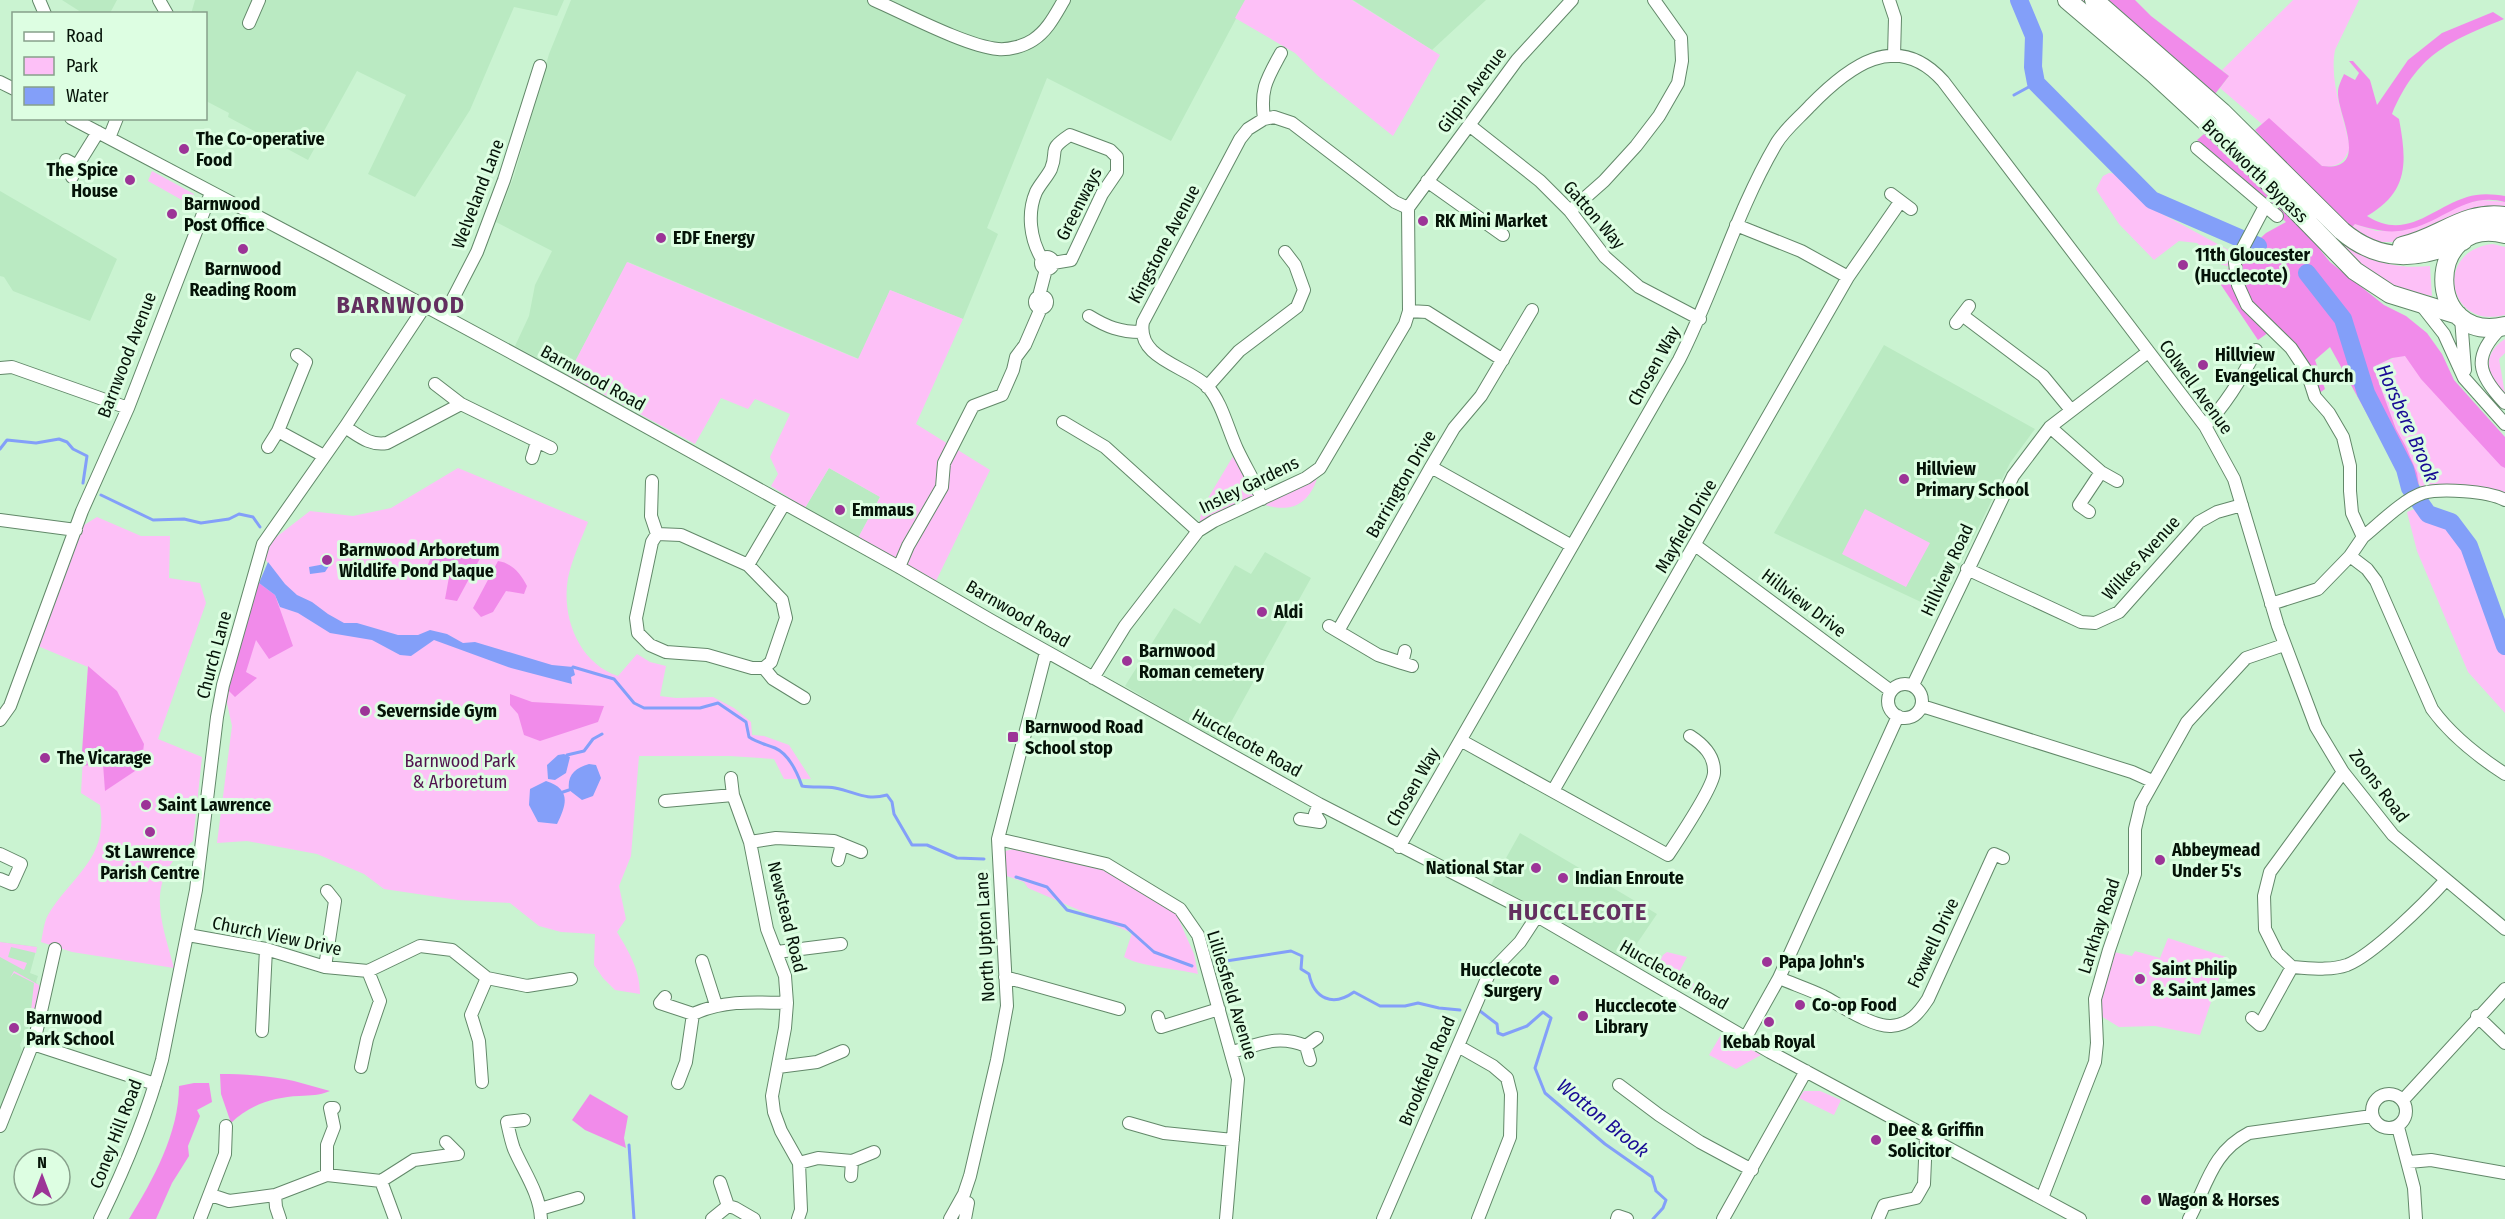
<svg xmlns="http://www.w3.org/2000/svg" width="2505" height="1219" viewBox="0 0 2505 1219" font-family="'Fira Sans Condensed',sans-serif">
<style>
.built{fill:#baeac2}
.green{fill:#fdc0f7}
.forest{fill:#f18bea}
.water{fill:#839ff9}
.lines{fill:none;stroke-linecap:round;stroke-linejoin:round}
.stream{stroke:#839ff9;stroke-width:3}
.river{stroke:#839ff9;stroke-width:18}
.minor-casing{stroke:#628869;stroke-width:14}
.highway-casing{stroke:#628869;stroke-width:20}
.minor{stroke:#fff;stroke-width:12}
.highway{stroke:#fff;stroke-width:18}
.poi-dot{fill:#9c3497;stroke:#ddfee2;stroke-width:2}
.labels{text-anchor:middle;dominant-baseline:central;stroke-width:6;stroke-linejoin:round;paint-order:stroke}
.street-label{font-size:18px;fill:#051308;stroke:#ddfee2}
.poi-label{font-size:18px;font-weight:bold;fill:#051308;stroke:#ddfee2;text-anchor:start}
.park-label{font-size:18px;fill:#51124e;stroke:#ddfee2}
.water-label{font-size:20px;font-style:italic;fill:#180b95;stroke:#ddfee2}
.district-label{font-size:24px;font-weight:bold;letter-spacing:1.5px;fill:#632f5f;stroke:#ddfee2}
</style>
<rect width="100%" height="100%" fill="#caf3d1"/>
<path class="built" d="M62 0H117L110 13 84 14Z
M195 0H564L557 16 514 7 470 110 415 197 368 174 406 95 357 71 308 160 228 117 229 113 206 101V14H191Z
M571 0H1246L1171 141 1047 78 987 228 998 234 963 319 890 290 859 359 628 262 568 375 515 346 529 316 535 285 552 251 496 222 514 176 549 54Z
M1353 0H1486L1432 50Z
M0 191 117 259 90 321 13 291 4 277 0 276Z
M1884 345 2035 429 2010 463 1938 610 1774 533Z
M829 468 880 497 858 538 805 508Z
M1265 552 1311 578 1220 742 1125 686 1174 608 1200 624 1235 565 1251 574Z
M1520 833 1657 914 1625 961 1491 885Z
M0 942 37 947 30 973 38 976 36 982 40 990 31 1021 20 1045 22 1051 17 1069 0 1112Z"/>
<path class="green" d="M1245 0H1352L1440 55 1393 136 1318 76 1295 53 1235 18Z
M2075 0H2084C2178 78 2264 163 2351 248 2376 264 2401 269 2430 266L2432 296 2400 290 2365 272Z
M2293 0H2359L2335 50C2329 82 2344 116 2350 148 2344 162 2338 168 2322 166L2269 119 2262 124 2220 88 2229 76 2222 70Z
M152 171 194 194 189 204 148 181Z
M2109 173 2119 174 2155 210 2236 254 2230 267 2220 264 2197 243 2179 241 2154 260 2119 224 2099 194 2096 189 2103 176Z
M2482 200 2505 202V211L2407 242H2377L2360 237 2349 230 2355 224 2376 231H2402L2458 205Z
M2493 244 2505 247V315C2447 330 2433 250 2493 244Z
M627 262 858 359 890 290 963 319 916 424 990 470 936 581 858 538 880 497 829 468 805 508 771 486 778 474 770 457 790 414 755 399 748 409 721 398 695 444 568 375Z
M2505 339V353L2499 359 2505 394C2486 375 2481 355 2505 339Z
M2398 356H2405L2505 458V500L2423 493 2406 447 2396 429 2373 367Z
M1238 448 1262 501 1320 468C1312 505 1291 516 1257 502L1198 531 1202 508Z
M458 468 588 522C581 540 572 559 568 578 561 617 579 663 618 676L637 654 650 662 666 666 660 696 676 698 713 697 734 708 751 722 752 735 764 736 789 745 811 779H784L774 759 730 756H639L631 856 619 886 626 919 617 932C629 952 640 970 640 994L615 990 603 978 594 965 595 934 561 932 539 926 510 903 458 900 384 889 364 874 317 854 247 841 217 843 232 726 223 685 251 587 259 583 268 563 265 559 271 541 310 511 353 516 391 508Z
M2422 506 2428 514 2451 522 2469 546 2505 646V713L2468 672 2417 551 2407 512Z
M1865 509 1930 543 1906 587 1842 554Z
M97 517 141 536H170L169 578 200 583 206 603 158 739 202 757 193 841C144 880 160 916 174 968L72 952 41 942C43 933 44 922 48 915 72 875 109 859 100 805L81 793 88 667 33 644 76 530Z
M1022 847 1100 868 1176 913 1194 954 1198 974C1178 969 1138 966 1124 957L1132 933 1028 888 1024 882 1001 874V852Z
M2168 938 2226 957 2200 1035 2155 1026 2119 1027 2101 1016 2098 1009 2114 952 2132 956 2135 951 2160 958Z
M0 942 37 947 36 953 11 947 8 957 27 963 24 970 0 957Z
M1667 952 1687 957 1678 974 1703 989 1699 995 1656 970 1663 955Z
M14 971 39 985 40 990 34 1012 31 1011 34 983 14 973 10 978Z
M1722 1033 1725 1035 1761 1055 1736 1069 1709 1055Z
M1804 1091H1820L1841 1100 1834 1115 1799 1098Z"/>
<path class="forest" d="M2104 0H2135L2151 16 2229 76 2215 94Z
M2493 12 2504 19C2447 42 2417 55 2392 114L2399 119C2407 162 2409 192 2367 216 2406 241 2432 208 2467 197 2479 193 2493 194 2505 196V202C2465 191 2441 224 2405 230 2388 234 2371 229 2355 224L2349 230 2255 130 2269 118 2322 166C2372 172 2337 114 2338 92 2338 86 2342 79 2344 74L2355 80 2359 73 2349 61H2353L2370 80 2377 105 2408 60 2442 33Z
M2204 134 2297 221 2330 262 2384 305 2406 316 2427 333 2442 354 2454 380 2505 437V468L2501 466 2421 379 2405 356 2392 358 2373 367 2396 429 2406 447 2417 473 2419 485 2404 495 2398 470 2330 347 2315 360 2325 389 2318 394 2276 327 2258 340 2217 279 2266 233 2286 222 2197 140Z
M471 550 484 551 457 601 445 599 449 577 435 568 427 567 433 552Z
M498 561C512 563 521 574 527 586L524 594 506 591 493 612 481 617 473 608Z
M259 583 275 595 293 646 269 659 256 640 246 672 257 678 235 697 223 685 251 587Z
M88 666 117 691 144 744 141 767 105 791 103 764 81 766Z
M510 694 532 702 604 706 598 722 540 741 524 735 518 714 510 705Z
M220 1074C244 1074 270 1076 294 1081 306 1084 318 1088 330 1091 318 1096 312 1095 299 1096 274 1097 249 1105 231 1123L221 1094Z
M194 1083H209L212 1102 197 1110 200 1116 188 1146 189 1156 172 1183 156 1219H129C153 1180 179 1133 179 1086Z
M590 1094 628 1116 624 1138 626 1148 585 1130 572 1120Z"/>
<path class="water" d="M268 562 285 584 297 595 312 602 328 614 344 623H357L398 635H418L430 630 447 634 463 643 475 642 552 665 573 667 575 675 571 677 572 684 511 668 434 640 411 656 400 655 372 640 330 633 298 613 280 607 275 595 259 583Z
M325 564 329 566 325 572 310 574 309 567Z
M564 754 570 757 566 773 555 780 548 779 547 765 558 755Z
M589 764 596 765 601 778 593 796 582 800 569 790C567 775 575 768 589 764Z
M546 781C571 789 567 804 557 824L538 822 529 805 530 789Z"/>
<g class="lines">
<path class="stream" d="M2014 95 2036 83
M0 449 7 440 36 443 59 439 67 442 73 449 87 456 83 483
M101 495 153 520 184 519 201 523 229 519 239 514 253 517 260 527
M573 667 614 679 634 703 644 708H700L718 703 746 722 749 737C758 743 765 744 775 748 789 754 797 772 802 786 813 788 825 786 835 788 856 792 865 801 887 795L892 802 894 814 912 845H927L957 858 984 859
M567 755 584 751 593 739 602 734
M563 792 569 790
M1016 877 1047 887 1067 910 1125 926 1154 952 1192 966
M1213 963 1291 951 1302 956 1301 969 1309 974C1314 999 1333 1007 1354 992L1380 1006H1405L1418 1003 1439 1008 1460 1010
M1480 1011 1497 1024 1498 1033 1503 1035 1527 1026 1543 1012 1551 1018 1535 1068 1545 1093 1605 1144 1652 1177 1656 1191 1666 1200 1663 1208 1653 1219
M629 1145 634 1219"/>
<path class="river" d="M2019 0 2034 36 2033 67 2036 83 2152 200 2258 246
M2307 273 2343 319 2366 393 2405 469 2410 488 2428 514 2451 522 2469 546 2505 646"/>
<g class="minor-casing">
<path id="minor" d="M39 0 45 14
M159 0 167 14
M874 0C906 14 966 46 998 49 1009 50 1024 46 1033 40 1048 30 1055 15 1064 0
M1889 0 1895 18 1894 56
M249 23 259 0
M0 82 14 89
M71 118 327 253 562 380 899 567 992 621 1319 804 1537 916 1770 1052 2080 1219
M1264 119 1274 117 1292 123 1395 202 1408 208
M1469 125 1540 181 1570 211 1605 257 1639 287 1700 319
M109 138 117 118
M2197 148 2277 216
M66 160 77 166 98 132
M72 177 77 166
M1427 181 1503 235
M1891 194 1911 209
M2265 206 2235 263 2238 285 2247 305 2291 348 2307 372 2315 397 2329 413 2343 437 2350 466V491L2352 513 2363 537 2350 556 2318 589 2271 604
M1570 211 1604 181 1636 146 1659 116 1678 83 1682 61 1681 38 1654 0
M1736 225 1801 251 1848 277
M1041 263a6 6 0 1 1 12 0a6 6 0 1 1-12 0Z
M1042 259C1030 239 1027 213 1036 192 1040 184 1047 177 1051 169 1059 149 1046 151 1070 135L1110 150 1117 157V172L1102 194 1071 260 1053 263
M1035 302a6 6 0 1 1 12 0a6 6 0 1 1-12 0Z
M1039 296 1046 269
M2422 306 2444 334 2464 378 2505 424
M1409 311 1427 312 1503 360
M1962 315 2043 376 2071 410
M444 316 477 252 504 180 540 66
M1089 316C1107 327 1120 332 1141 332
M2461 318 2465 370
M1956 323 1969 306
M2502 327C2472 356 2477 374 2505 403
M0 368 12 367 128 408
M435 384 461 404
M1207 387 1239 351 1297 307 1304 290 1295 265 1285 252
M1063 422 1105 447 1198 531
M2205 426C2227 403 2242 378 2256 350
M345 427C359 436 370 446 387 443L461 404 551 448
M2050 427 2101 472 2079 505 2089 512
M278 431 324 456
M268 447 278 431 306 362 297 355
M532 458 537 442
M1431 467 1572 546
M2101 472 2117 481
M652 481 651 516 657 534
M1262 499C1255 482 1245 466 1237 449 1228 430 1222 402 1207 386 1187 366 1136 359 1143 322L1240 139 1248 129 1264 119C1260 88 1267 79 1281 53
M0 520 76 530
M657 534 681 535 748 565 782 600 786 618 771 662 764 668H752L707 655 666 652 650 645 638 633 636 618 652 542Z
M2363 537C2379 524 2404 499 2423 493 2441 488 2488 491 2505 500
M1695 545 1891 691
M2350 556 2367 569 2376 581 2432 709C2450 734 2479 757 2505 774
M748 565 784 504
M899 567 908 546 942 487 944 463 973 406 1002 395 1013 370 1016 357 1025 345 1041 308
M1967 569 2081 622 2095 623 2119 612 2199 522 2217 512 2242 505
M1329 626 1378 655 1402 663
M1338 631 1431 467 1454 428 1481 396 1532 310
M1405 651 1402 663 1412 666
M764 668 773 679 804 698
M1093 678 1125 626 1198 531 1214 521 1306 478 1320 468 1405 324 1409 311 1408 208 1517 60 1572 0
M1888 701a17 17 0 1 1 34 0a17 17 0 1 1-34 0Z
M1913 685 2013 476 2050 427 2148 352
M1922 706 2132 772 2152 781
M0 720 10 706 82 511 128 408 211 193
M1462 741 1668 855C1678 840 1713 787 1714 773 1715 756 1704 745 1690 736
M2343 772 2270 872 2264 896 2265 929 2277 953 2292 967C2310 968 2330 971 2347 965 2373 955 2426 902 2445 881
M731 778 733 795
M1553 791 1848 277 1900 202
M665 801 733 795 750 842 767 929 785 976 787 1003 785 1028 772 1096 774 1112 781 1131 799 1163 801 1210 798 1219
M1300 819 1320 822 1315 814 1319 804
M998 839 1106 864 1180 909 1198 935 1238 1079 1226 1219
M750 842 776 838 834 841 861 852
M1399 847 1679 360C1715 289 1736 212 1776 144 1784 130 1799 118 1810 106 1848 67 1896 29 1943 81L2205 426 2234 479 2278 626 2316 727 2343 772 2393 835 2505 929
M0 854 21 864 12 884 0 879
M838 860 842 844
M188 935 266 949 325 967 368 971 420 946 452 950 487 978 527 986 571 979
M777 952 841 944
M702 961 716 1005
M325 967 335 901 327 891
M1005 977 1119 1009
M1779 978C1793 984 1808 989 1823 996 1840 1005 1872 1027 1891 1026 1909 1025 1919 1013 1928 999L1994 854 2003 858
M665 997 660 1003 693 1014C724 1000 753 1002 787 1003
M2477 1016 2505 1043
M1158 1017 1161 1027 1219 1009
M2252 1018 2260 1025 2292 967
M262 1031 266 949
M1746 1037 1779 978 1898 716
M33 1044 155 1084
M1306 1046 1310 1060
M1458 1046 1493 1066 1507 1078 1511 1094 1510 1137 1478 1219
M1232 1052C1260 1044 1278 1034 1306 1046L1317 1038
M361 1067 367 1039 380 1001 368 971
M778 1067 817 1062 843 1051
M482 1082 479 1041 471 1015 487 978
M678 1083 686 1062 693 1014
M1619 1085 1659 1115 1700 1142 1752 1170
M2372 1111a17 17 0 1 1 34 0a17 17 0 1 1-34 0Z
M2403 1100 2505 989
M524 1120 507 1122C509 1131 511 1141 514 1149 524 1172 540 1194 541 1219
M1129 1123 1164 1133 1233 1140
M0 1126 35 1038 55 949
M2398 1127 2414 1188 2416 1219
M2409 1162 2431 1160 2505 1173
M799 1163 818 1158 852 1161 874 1152
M327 1175V1145L334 1127 330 1108H334
M851 1176 852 1161
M381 1181 395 1219
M720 1182 728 1206
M211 1195 229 1201 275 1195 327 1175 381 1181 414 1160 458 1154 446 1142
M275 1195 276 1207 280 1219
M2042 1198 2095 1062 2097 1043 2095 999 2109 950 2135 874V829L2141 804 2187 722 2246 658 2284 645
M540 1209 578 1198
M100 1219C125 1168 147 1115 162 1060L196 890 217 717 223 685 263 544 345 427 425 306
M200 1219 225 1154 226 1126
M712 1219 728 1206 735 1208 754 1219
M950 1219 964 1194 970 1176 997 1060 1007 1006 998 839 1046 652
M965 1219 968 1203
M1383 1219 1489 974 1520 942 1537 916
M1617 1219 1618 1216 1627 1219
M1723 1219 1806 1071
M1878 1219 1884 1205 1916 1198 1924 1184 1926 1136
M2189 1219C2207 1185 2212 1152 2249 1133L2372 1116"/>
</g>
<g class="highway-casing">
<path id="highway" d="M2067 0 2154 74 2243 156 2355 271 2390 294 2458 315
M2094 0 2222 112 2342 231C2381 264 2419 259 2463 241
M2505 234C2424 214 2424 345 2505 326
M2402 246C2440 238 2464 210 2505 216"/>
</g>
<use href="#minor" class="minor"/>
<use href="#highway" class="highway"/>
</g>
<g class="poi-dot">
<circle cx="184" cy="149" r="6"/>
<circle cx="130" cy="180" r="6"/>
<circle cx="172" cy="214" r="6"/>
<circle cx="1423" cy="221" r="6"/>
<circle cx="661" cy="238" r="6"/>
<circle cx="243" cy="249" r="6"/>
<circle cx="2183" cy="265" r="6"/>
<circle cx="2203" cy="365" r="6"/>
<circle cx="1904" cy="479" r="6"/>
<circle cx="840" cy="510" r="6"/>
<circle cx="327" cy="560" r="6"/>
<circle cx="1262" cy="612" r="6"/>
<circle cx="1127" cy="661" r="6"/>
<circle cx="365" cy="711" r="6"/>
<rect x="1007" y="731" width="12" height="12" rx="3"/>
<circle cx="45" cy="758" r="6"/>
<circle cx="146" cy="805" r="6"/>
<circle cx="150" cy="832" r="6"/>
<circle cx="2160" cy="860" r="6"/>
<circle cx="1536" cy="868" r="6"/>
<circle cx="1563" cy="878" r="6"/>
<circle cx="1767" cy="962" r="6"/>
<circle cx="2140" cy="979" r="6"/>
<circle cx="1554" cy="980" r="6"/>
<circle cx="1800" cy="1005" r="6"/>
<circle cx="1583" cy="1016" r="6"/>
<circle cx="1769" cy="1022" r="6"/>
<circle cx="14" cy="1028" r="6"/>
<circle cx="1876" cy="1140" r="6"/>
<circle cx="2146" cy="1200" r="6"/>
</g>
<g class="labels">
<g class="street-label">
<text transform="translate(1472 90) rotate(-53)">Gilpin Avenue</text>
<text transform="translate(2255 171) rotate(44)">Brockworth Bypass</text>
<text transform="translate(478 194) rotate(-69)">Welveland Lane</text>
<text transform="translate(1079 204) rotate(-63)">Greenways</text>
<text transform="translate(1594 215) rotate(49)">Gatton Way</text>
<text transform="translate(1164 244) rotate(-62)">Kingstone Avenue</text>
<text transform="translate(127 355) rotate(-69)">Barnwood Avenue</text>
<text transform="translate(1654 366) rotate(-61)">Chosen Way</text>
<text transform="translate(593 378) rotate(29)">Barnwood Road</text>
<text transform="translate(2196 387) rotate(54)">Colwell Avenue</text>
<text transform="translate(1401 484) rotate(-60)">Barrington Drive</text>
<text transform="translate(1249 485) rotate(-26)">Insley Gardens</text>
<text transform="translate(1686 526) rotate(-60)">Mayfield Drive</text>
<text transform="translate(2141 558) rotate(-48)">Wilkes Avenue</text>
<text transform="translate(1947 570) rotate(-65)">Hillview Road</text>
<text transform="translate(1804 603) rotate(37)">Hillview Drive</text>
<text transform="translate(1018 614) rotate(30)">Barnwood Road</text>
<text transform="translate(214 655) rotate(-75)">Church Lane</text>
<text transform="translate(1247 743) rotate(29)">Hucclecote Road</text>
<text transform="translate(2379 786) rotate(53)">Zoons Road</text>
<text transform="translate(1413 787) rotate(-60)">Chosen Way</text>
<text transform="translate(787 917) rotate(76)">Newstead Road</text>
<text transform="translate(2099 926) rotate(-72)">Larkhay Road</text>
<text transform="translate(277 936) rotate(12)">Church View Drive</text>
<text transform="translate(985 937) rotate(-93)">North Upton Lane</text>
<text transform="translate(1933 943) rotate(-65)">Foxwell Drive</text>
<text transform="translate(1674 975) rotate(30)">Hucclecote Road</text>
<text transform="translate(1232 995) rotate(73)">Lilliesfield Avenue</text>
<text transform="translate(1427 1071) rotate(-67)">Brookfield Road</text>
<text transform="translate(116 1134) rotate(-69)">Coney Hill Road</text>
</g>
<g class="poi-label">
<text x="196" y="139">The Co-operative<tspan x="196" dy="21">Food</tspan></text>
<text x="118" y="170" text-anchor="end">The Spice<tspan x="118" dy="21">House</tspan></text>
<text x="184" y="204">Barnwood<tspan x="184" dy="21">Post Office</tspan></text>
<text x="1435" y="221">RK Mini Market</text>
<text x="673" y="238">EDF Energy</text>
<text x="2195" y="255">11th Gloucester<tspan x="2195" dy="21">(Hucclecote)</tspan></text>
<text x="243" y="269" text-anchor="middle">Barnwood<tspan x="243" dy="21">Reading Room</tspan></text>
<text x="2215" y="355">Hillview<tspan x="2215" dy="21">Evangelical Church</tspan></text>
<text x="1916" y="469">Hillview<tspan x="1916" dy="21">Primary School</tspan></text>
<text x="852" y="510">Emmaus</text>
<text x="339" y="550">Barnwood Arboretum<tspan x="339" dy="21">Wildlife Pond Plaque</tspan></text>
<text x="1274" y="612">Aldi</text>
<text x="1139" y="651">Barnwood<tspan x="1139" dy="21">Roman cemetery</tspan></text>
<text x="377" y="711">Severnside Gym</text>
<text x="1025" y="727">Barnwood Road<tspan x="1025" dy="21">School stop</tspan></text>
<text x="57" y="758">The Vicarage</text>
<text x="158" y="805">Saint Lawrence</text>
<text x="2172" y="850">Abbeymead<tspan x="2172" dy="21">Under 5's</tspan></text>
<text x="150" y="852" text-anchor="middle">St Lawrence<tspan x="150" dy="21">Parish Centre</tspan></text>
<text x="1524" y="868" text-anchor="end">National Star</text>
<text x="1575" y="878">Indian Enroute</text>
<text x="1779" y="962">Papa John's</text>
<text x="2152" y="969">Saint Philip<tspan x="2152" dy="21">&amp; Saint James</tspan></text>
<text x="1542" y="970" text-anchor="end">Hucclecote<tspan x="1542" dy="21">Surgery</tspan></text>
<text x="1812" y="1005">Co-op Food</text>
<text x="1595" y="1006">Hucclecote<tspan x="1595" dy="21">Library</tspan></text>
<text x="26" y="1018">Barnwood<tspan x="26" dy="21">Park School</tspan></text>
<text x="1769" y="1042" text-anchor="middle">Kebab Royal</text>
<text x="1888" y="1130">Dee &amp; Griffin<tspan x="1888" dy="21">Solicitor</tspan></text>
<text x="2158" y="1200">Wagon &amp; Horses</text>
</g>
<g class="park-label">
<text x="460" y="761">Barnwood Park<tspan x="460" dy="21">&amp; Arboretum</tspan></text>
</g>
<g class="water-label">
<text transform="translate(2408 423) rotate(66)">Horsbere Brook</text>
<text transform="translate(1603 1118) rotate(39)">Wotton Brook</text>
</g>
<g class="district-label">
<text x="401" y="305">BARNWOOD</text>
<text x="1578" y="912">HUCCLECOTE</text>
</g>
</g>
<rect x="12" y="12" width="195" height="108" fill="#ddfee2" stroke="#87a08b" stroke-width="1.5"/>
<rect x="24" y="32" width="30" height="9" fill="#ffffff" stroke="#87a08b" stroke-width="1.5"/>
<text x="66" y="42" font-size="18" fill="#051308">Road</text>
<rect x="24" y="57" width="30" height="18" fill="#fdc0f7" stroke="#87a08b" stroke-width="1.5"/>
<text x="66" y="72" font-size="18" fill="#051308">Park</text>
<rect x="24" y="87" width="30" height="18" fill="#839ff9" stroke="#87a08b" stroke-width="1.5"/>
<text x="66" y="102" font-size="18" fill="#051308">Water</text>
<g transform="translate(42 1177)"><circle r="28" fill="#ddfee2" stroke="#87a08b" stroke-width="1.5"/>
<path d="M0-4.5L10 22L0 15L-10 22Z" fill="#9c3497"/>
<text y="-9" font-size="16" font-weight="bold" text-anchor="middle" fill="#051308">N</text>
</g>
</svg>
